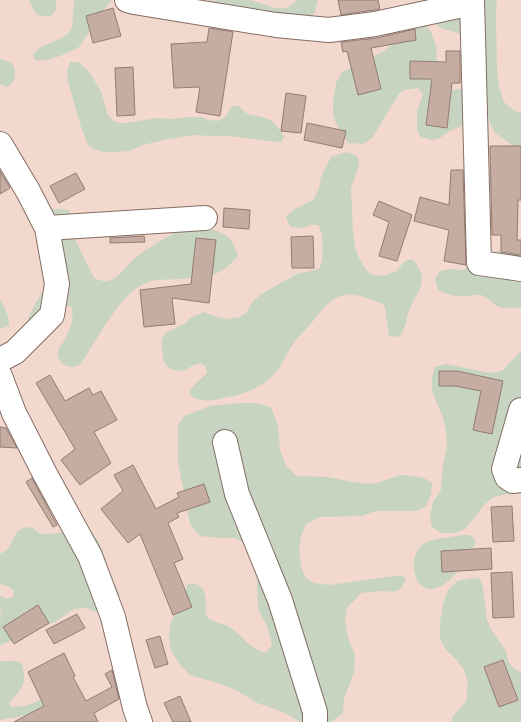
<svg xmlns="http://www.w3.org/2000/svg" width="521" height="722" viewBox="0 0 521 722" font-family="Mulish,sans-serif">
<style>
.green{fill:#c7d4c2}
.building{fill:#c5ada2;stroke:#937c72}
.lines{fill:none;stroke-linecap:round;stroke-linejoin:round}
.minor-casing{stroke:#846e64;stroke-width:26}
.minor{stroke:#fff;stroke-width:24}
</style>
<rect width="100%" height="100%" fill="#f2d8cd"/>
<path class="green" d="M29 0H56V10L50 17 37 15 33 9Z
M74 0H112L110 2 79 47C69 53 46 63 35 60L33 55C42 41 64 43 72 28Z
M221 0C230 0 240 0 249 0 266 3 283 17 297 0H318L315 12 303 26 196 8 206 1Z
M430 0H496L497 6 496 13 497 70 499 86 504 102 515 111 521 113V148L512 145 495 133 490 123 485 102 462 35C457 32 453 32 447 30 431 26 431 13 430 0Z
M418 25H426L431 32 436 46 438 75 448 90 461 89 480 97 469 124 449 131 440 138 432 140 421 137 417 131V111L423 94 418 88 405 90 399 94 372 138 363 144 348 143 336 123 333 115V101L336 83 342 72 382 52Z
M0 59C14 63 17 65 14 80L8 87 0 84Z
M70 62H78L87 69 101 91 108 115 115 122 125 123 157 118 174 119 189 117H201L208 120 218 121 225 117 232 106C240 104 240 109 245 112 250 116 256 115 261 117 273 119 278 127 284 137L281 142 268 141 230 136H211L193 135 164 140 143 145 130 151 113 152H103L94 149 89 146 87 142 81 127 68 81 67 71Z
M347 152 353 154 358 157 359 165 351 189 353 231 355 245 358 256 366 270 371 274 383 276 397 271 402 264 407 260H413C433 282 414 294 408 314 407 317 407 319 406 322 405 327 402 332 400 336L391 337 389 335 385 308 382 303C368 300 356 291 341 296 330 299 320 312 313 321 307 329 299 335 293 344 288 351 285 359 280 367 268 384 249 393 229 397 215 400 205 403 192 397L190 392 192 387 207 373 206 367 201 363 194 365 185 370 177 371 169 368 164 362 162 350V340L165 333 186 323 190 318 204 312 217 317 227 319 240 317 246 313 254 300 263 293 297 274 319 269C324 260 324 233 318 225H311L302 228 290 227 286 217 293 210 313 200 319 189 321 177 331 157 339 154Z
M60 209 68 210 72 216 69 227 94 278C101 281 106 283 113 279 122 274 128 264 135 258 143 251 177 230 186 228 194 226 201 228 209 229 228 233 232 238 238 256 232 262 225 270 217 273 208 276 190 278 179 279 158 281 152 276 133 291 118 304 104 326 94 343 90 348 84 362 79 365 75 368 69 367 65 365 59 362 56 354 59 348 61 345 64 342 65 339 70 330 75 317 71 306H63L26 331 28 319 35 304 45 288 43 210Z
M521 248V308C513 307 505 310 497 306 490 302 490 298 481 295 475 294 470 296 465 296 455 297 447 294 438 290L435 279 440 271 451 269 462 270 472 267 492 252Z
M0 300C6 309 9 316 9 326L0 329Z
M521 351V489L512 494 502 495 494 497 485 504 466 528 455 533H441L432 527 430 517 433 502 441 490 443 464 447 447 446 431 443 417 432 392V377L435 367 446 364 490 373 502 371Z
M241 403H256L271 407 278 426 280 450 286 466 297 476 327 477 353 482 368 484 377 483 401 475 421 477 432 482V486L431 495 426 506 417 511H376L362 516 320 517 306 524 301 536 299 549 301 566 305 577 314 583 329 585 402 575 406 580C398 594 396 592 382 591 375 591 368 592 361 593L347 608 345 620 348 638 355 655 354 672 344 699 343 713 331 722H301L281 711 257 703 238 691 221 684 190 675 182 667 171 651 169 637 170 625 188 584C197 582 203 586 205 595 208 602 202 611 208 618 213 623 223 623 229 627 239 633 246 643 256 649 259 651 263 652 267 653L272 644 267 626 258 609 257 585 259 565 250 547 235 538H219L200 536 190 524 178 462V425L184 416 210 406Z
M25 527 33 528C47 545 76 520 92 533 102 542 106 563 111 575 114 583 118 589 120 597L118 605 101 612 94 611 86 608 74 609 57 621 0 645V620L1 612 0 610V595C4 599 7 599 13 597L14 591 8 586 0 584V554L7 550 18 531Z
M463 535H468L474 538 476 543C467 556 458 575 446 583 417 605 404 561 422 545 428 539 454 537 463 535Z
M471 578 480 579 483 587 487 620 491 629 506 651 509 663 516 670 521 672V722H452V717L466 701 468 684 464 670 456 659 446 650 440 639V622L443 604 448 590 458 581Z
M2 661H16L22 664C24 674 26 682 20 690 17 695 12 698 9 703L12 707 25 706 48 697 52 703 34 714 0 720V663Z"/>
<path class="building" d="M338 0H378L380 9 341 15Z
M113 8 121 36 93 43 86 16Z
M209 28 233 32 220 116 196 112 200 87 174 88 171 44 207 42Z
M415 29 416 40 371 48 381 89 358 95 347 51 343 52 341 42 377 38Z
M446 51H460V83H452L447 128 426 125 432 79H410V61L446 62Z
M133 67 135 115 117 116 115 68Z
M286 93 306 96 301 133 281 131Z
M307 123 346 131 342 148 304 140Z
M490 146H521V200H518L517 240H521V255L501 252V235H492Z
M451 170H463L466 265 444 261 449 230 414 221 420 197 449 205Z
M0 171 10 188 0 194Z
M76 173 85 189 59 203 50 186Z
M379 201 412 215 397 261 379 256 389 222 373 215Z
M224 208 250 210 249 229 223 227Z
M144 236 145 242 110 243V238Z
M313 236 314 268H292L291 237Z
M196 238 216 240 209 303 172 298 175 324 144 327 140 290 191 284Z
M439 371H457L503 381 492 434 473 430 481 391 455 386H439Z
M50 375 65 401 89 388 93 395 101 391 117 420 94 432 111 463 80 485 61 460 75 449 36 383Z
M0 427 6 428 17 448 0 447Z
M133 465 156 509 179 497 177 493 204 484 210 502 177 513 179 517 168 523 183 559 174 563 192 607 173 615 140 534 128 543 101 509 123 491 114 475Z
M32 478 57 525 53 527 26 482Z
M512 506 514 541 493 542 491 507Z
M491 548 492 569 442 572 441 551Z
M512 572 514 617 493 618 491 573Z
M38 605 49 623 14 644 3 627Z
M77 614 85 628 54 644 46 630Z
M160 636 168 664 155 668 146 640Z
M64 653 75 676 73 677 86 701 112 687 105 674 112 670 119 699 94 713 98 722H14L44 706 28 672Z
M503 660 518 700 499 707 484 667Z
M180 696 191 722H173L164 703Z"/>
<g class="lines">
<g class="minor-casing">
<path id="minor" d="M127 0 134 2 276 25 329 30 375 24 472 3
M472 0 479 263 521 269
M0 144 28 191 47 228 57 284 52 315 15 352 0 360
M47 228 205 218
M0 376 14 413 45 474 90 556 113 617 135 708 140 722
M521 410 504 469 507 477 513 481 521 480
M225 442 237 494 280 600 315 712V722"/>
</g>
<use href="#minor" class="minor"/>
</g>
</svg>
